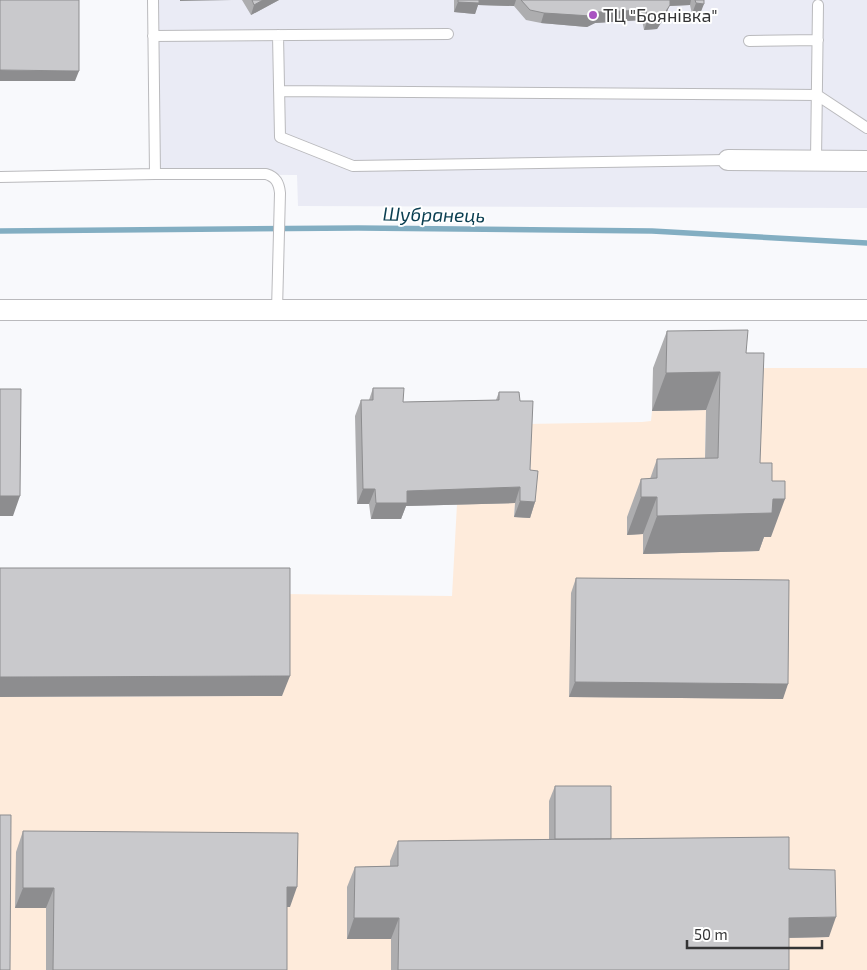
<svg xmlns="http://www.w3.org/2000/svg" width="867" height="970" viewBox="0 0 867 970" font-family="'Exo 2',sans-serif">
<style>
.built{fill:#eaebf5}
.industrial{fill:#feebdb}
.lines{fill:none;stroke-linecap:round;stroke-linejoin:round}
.stream{stroke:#83aec2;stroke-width:5.5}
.lane-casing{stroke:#bababd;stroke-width:12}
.street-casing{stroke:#bababd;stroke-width:22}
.lane{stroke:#fff;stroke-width:10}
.street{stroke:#fff;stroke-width:20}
.wall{fill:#adadaf}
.shaded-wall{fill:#8d8d8f}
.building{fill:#c9c9cc;stroke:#8d8d8f}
.poi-dot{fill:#a953c1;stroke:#fff;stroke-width:2}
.labels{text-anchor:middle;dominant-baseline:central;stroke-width:4;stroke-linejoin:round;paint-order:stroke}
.poi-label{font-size:18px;fill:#343435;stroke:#fff;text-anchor:start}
.water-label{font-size:19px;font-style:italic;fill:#0c4052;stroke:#fff}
</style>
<rect width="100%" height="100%" fill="#f8f9fc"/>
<path class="built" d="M153 0H867V208L298 206 297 175 155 174Z"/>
<path class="industrial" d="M734 368H867V970H0V697L282 696 283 594 452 596 457 504 515 503 514 517 532 486 527 424 642 422 651 421 652 411 706 410 704 496 643 534V554L758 551Z"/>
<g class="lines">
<path class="stream" d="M0 231 358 228 652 231 867 243"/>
<g class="lane-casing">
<path id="lane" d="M153 0 155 174
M278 35 280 137 353 166 728 160
M153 36 448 34
M749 41 818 40
M279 91 817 95 867 128
M816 160 818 5
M0 177 155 174H266C276 177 279 183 280 193L277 310"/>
</g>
<g class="street-casing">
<path id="street" d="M728 160 867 161
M0 310H867"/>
</g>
<use href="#lane" class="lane"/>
<use href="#street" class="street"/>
</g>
<path class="wall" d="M242 0H704L700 14H692L690 5 669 6 666 15 657 29 644 30 642 20 595 23 587 27 541 23 526 20 514 6 478 5 475 14 454 12V0H279L251 15Z
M667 331 746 353 760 463 771 537H764L759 551 643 554V534L627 535V517L641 479H650L657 459H705L706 410 652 411 653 368Z
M373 388 403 402 496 400 499 392 530 470 535 502 530 518 514 517 515 503 406 506 401 519H371L369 504H357L355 416 361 400H369Z
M576 578 783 699 569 697 571 593Z
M555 786 611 839 789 869 829 937 789 938V970H391V939H347V887L355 867 390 866V861L398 841 549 839V801Z
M23 831 290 907H287V970H46V908H15L16 852Z"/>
<path class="shaded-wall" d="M180 0H232L180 1Z
M263 0H454H279L251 15 254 5Z
M477 0H516L514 6 478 5 475 14 454 12 458 2Z
M670 0H691L690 5 669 6 666 15 657 29 644 30 648 19Z
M696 3 704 4 700 14H692Z
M646 10 642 20 595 23 587 27 541 23 544 13 598 12Z
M0 70 79 71 75 81H0Z
M720 372 706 410 652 411 666 373Z
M520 487 515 503 406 506 401 519H371L376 503 407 491Z
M363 489H375L369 504H357Z
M0 496H20L13 516H0Z
M641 497H657L643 534 627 535Z
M773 499H785L771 537H764L759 551 643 554 657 516Z
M520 501 535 502 530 518 514 517Z
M290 676 282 696 0 697V677Z
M575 682 788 684 783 699 569 697Z
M287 887H297L290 907H280Z
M23 888H54L46 908H15Z
M836 917 829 937 781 938 789 918Z
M354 918H399L391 939H347Z"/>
<path class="building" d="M0 0H79V71L0 70Z
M252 0H263L254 5Z
M458 0H479V3L458 2Z
M521 0H670V5L661 19H648L646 10 598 12 591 16 544 13 530 10Z
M695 0H704V4L696 3Z
M748 330 746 353H764L760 463H772V481H785V499H773L772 513 657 516V497H641V479L657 478V459L718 458 720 372 666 373 667 331Z
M373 388H404L403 402 499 400V392H519L520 401H533L530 470 538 471 535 502 520 501V487L407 491V503H376L375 489H363L361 400H373Z
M0 389H21L20 496H0Z
M0 568H290V676L0 677Z
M576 578 789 580 788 684 575 682Z
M555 786H611V839H555Z
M0 815H11L10 970H0Z
M23 831 298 833 297 887H287V970H53L54 888H23Z
M789 837V869L835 870 836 917 789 918V970H398L399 918H354L355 867 398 866V841Z"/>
<circle class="poi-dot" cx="593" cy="15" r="5"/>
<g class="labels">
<g class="poi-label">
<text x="603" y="15">ТЦ "Боянівка"</text>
</g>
<g class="water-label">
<text transform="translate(434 214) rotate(1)">Шубранець</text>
</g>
</g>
<path d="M687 940v8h135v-8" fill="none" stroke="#343435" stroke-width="2.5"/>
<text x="694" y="940" font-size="15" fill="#343435" stroke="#ffffff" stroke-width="4" paint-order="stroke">50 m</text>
</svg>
